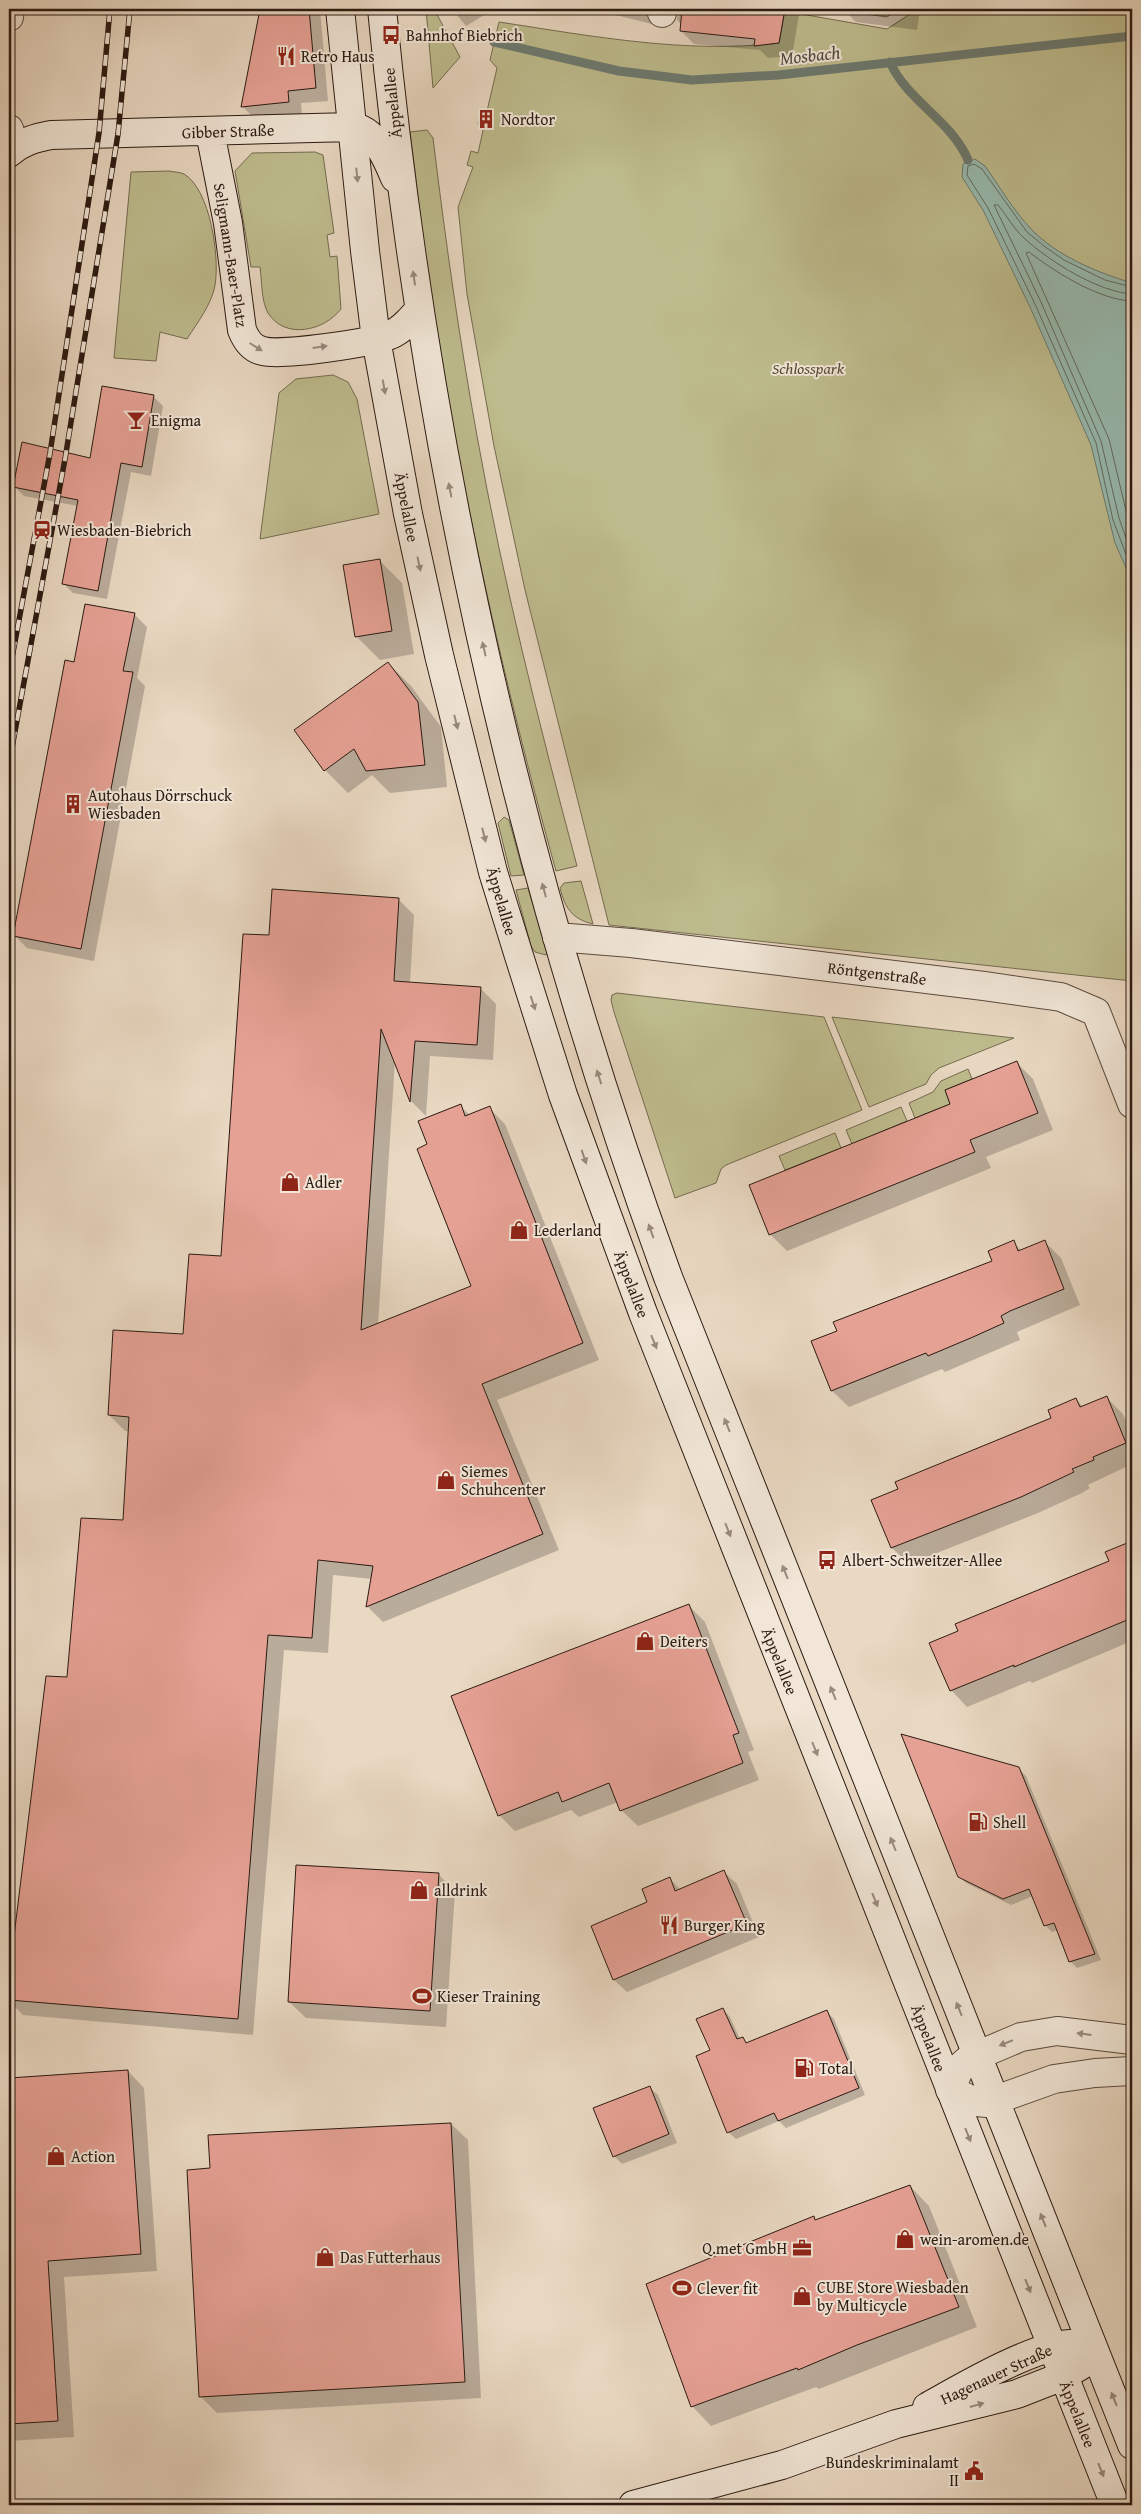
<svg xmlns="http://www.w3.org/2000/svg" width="1141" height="2514" viewBox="0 0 1141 2514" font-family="'Gentium Book Plus',serif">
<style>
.green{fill:#bebc8e;stroke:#746b50}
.water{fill:#98baaf;stroke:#6c7a70}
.shadow{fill:#0003}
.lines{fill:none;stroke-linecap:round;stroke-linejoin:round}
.shore{stroke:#626a60;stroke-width:1}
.stream{stroke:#6c7a70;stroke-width:9}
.building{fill:#e6a195;stroke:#2b1a12}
.street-casing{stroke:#5a4a3e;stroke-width:30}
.secondary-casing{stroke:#2b1a12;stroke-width:30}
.street{stroke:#f1e6d7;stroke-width:28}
.secondary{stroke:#f1e6d7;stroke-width:28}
.rail-casing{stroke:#2b1a12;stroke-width:5.5}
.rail{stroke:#f1e6d7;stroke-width:4;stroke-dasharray:11;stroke-linecap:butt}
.oneway{fill:#988a7e}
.labels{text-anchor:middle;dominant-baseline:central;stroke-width:4;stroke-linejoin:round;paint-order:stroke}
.poi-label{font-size:16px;fill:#2b1a12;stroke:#f1e6d7;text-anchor:start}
.street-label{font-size:16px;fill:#2b1a12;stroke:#f1e6d7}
.park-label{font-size:16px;font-style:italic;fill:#574b37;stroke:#f1e6d7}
.water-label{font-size:18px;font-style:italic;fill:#4c4a41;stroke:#f1e6d7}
</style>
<rect width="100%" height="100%" fill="#e9d8c2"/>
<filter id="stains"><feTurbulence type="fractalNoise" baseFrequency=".004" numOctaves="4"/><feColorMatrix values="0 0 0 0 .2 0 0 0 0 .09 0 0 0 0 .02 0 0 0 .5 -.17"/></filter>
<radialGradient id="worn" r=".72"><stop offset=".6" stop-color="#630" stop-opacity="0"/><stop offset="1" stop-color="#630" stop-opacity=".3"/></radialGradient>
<path class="green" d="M426 9H434L460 57 433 88Z
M785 9H802L801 14 887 29 913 12 914 9H1132V981L609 925 525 590 494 446 467 294 458 207 473 167 467 165 471 151 478 153 484 126 478 124 481 110 487 111 497 68 490 60 499 22C591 36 686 54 779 43Z
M831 9H899L887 17Z
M427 130 433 138C445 237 459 337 477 436 503 581 539 724 577 866L556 871C503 680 460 486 430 290 422 237 417 184 410 132Z
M315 152 323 155 334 233 327 235 330 257 337 256 341 309C324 331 285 340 268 313 261 301 262 280 260 267H251L235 171 252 153Z
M169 171C173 172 180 172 184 174 210 189 220 257 215 285 212 304 197 323 187 339L160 332 156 361 114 358 131 172Z
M333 375 348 382 357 399 379 514 260 539 279 393 296 379Z
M504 817 509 820 524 875 511 876 498 823Z
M581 881 593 924C572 919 565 908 560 888L564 883Z
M528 888 547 952 546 955 535 952 531 946 516 890Z
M617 993 824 1017 862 1110 726 1165 721 1169 716 1183 675 1198 614 1012 611 1000 612 995Z
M832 1017 1014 1038 939 1068 931 1075 926 1084 869 1107Z
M968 1069 972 1079 945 1090 950 1104 915 1118 909 1103 933 1092 941 1081Z
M901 1107 907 1121 852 1144 846 1130Z
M835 1133 841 1148 785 1170 779 1156Z"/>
<path class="water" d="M975 159 985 166C1000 187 1013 210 1031 229 1057 256 1096 272 1132 283V581L1115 543 1091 445 1030 307 983 210 962 177 963 164Z"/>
<path class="shadow" d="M262 9H320L328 101 301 103 302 115 255 119 242 106Z
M452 9H494L466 26Z
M591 9H669L660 26Z
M678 9H800L792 56 768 58 760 50 694 44 681 31 682 25 677 20Z
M843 9H920L917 30 856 22Z
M153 396 163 406 151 476 131 472 107 599 73 593 64 584 78 506 24 496 15 487 91 460Z
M379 560 402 583 414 654 380 660 357 637Z
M134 614 147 627 137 678 145 686 94 961 27 948 15 936 75 663Z
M388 663 411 686 441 727 447 787 390 793 372 775 348 793 325 770Z
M398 899 414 915 410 983 480 988 496 1004 493 1060 430 1056 426 1116 411 1101 395 1061 378 1325 473 1286 429 1145 460 1106 470 1115 489 1108 505 1124 599 1360 497 1400 559 1550 383 1622 368 1607 372 1579 333 1575 328 1653 284 1650 253 2035 23 2015 9 2001V1987L47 1678H68L124 1522 130 1431H125L109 1415 185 1336 223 1257 270 937Z
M1017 1063 1033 1079 1053 1130 986 1157 991 1168 787 1251 770 1234 952 1104Z
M1013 1242 1022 1251 1045 1242 1061 1258 1080 1305 1017 1332 1020 1340 945 1372 942 1369 849 1407 832 1391 813 1342 993 1262Z
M1106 1397 1123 1414 1132 1436V1464L1088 1485 1090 1488 1082 1493 1038 1513 909 1564 892 1548 873 1501 1053 1419 1076 1399 1083 1407Z
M1132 1543V1641L1032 1683 1030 1681 967 1707 951 1690 1111 1562 1107 1553Z
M688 1605 705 1622 754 1750 748 1752 759 1780 638 1826 621 1810 618 1802 579 1817 571 1810 515 1831 499 1815Z
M1019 1769 1026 1776 1101 1960 1077 1968 1070 1961 1058 1930 1052 1932 1045 1925 1033 1896 1011 1905 966 1883 959 1876Z
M724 1872 737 1884 759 1937 627 1992 614 1980 593 1927 649 1903 669 1878 681 1890Z
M438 1874 455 1891 446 2027 306 2018 289 2002Z
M723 2009 730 2017 740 2039 743 2038 748 2044 827 2012 834 2019 865 2095 786 2128 779 2121 736 2139 728 2132 711 2051Z
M128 2071 144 2088 157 2271 64 2277 74 2437 9 2441V2079Z
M649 2087 658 2095 677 2143 622 2164 614 2156Z
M451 2124 468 2140 481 2398 217 2413 200 2396 212 2170Z
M910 2186 929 2206 977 2327 819 2389 816 2387 711 2426 692 2406 813 2217 817 2221Z"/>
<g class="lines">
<path class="shore" d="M1132 287 1105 280 1064 260 1044 246 1027 232 982 169 974 164 968 166 967 175 988 208 1035 304 1096 443 1113 520 1132 570
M1132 294C1098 292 1049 261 1024 238 1014 229 1007 216 998 205H994L1041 302 1101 441 1119 518 1132 555
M1132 301C1099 300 1055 272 1029 252L1026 253 1109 439 1132 536"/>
<path class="stream" d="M494 42 619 71 692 80 779 75 1132 36
M890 62C907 101 952 121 968 160"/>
</g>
<path class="building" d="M260 9H309L316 88 288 91 289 102 241 107Z
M682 9H785L779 43 754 46 755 39 680 31Z
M102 386 154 395 142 467 121 463 98 591 62 584 78 500 13 487 22 442 90 458Z
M380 559 392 631 355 637 343 565Z
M85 604 135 613 123 671 133 672 81 949 13 936 65 660 74 662Z
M388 662 418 702 425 765 366 771 354 749 324 771 294 730Z
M272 889 399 898 394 981 481 987 477 1045 415 1041 410 1102 381 1029 361 1330 471 1286 417 1149 427 1144 418 1121 461 1104 465 1116 490 1106 583 1343 482 1384 543 1534 366 1607 373 1566 318 1560 312 1638 268 1635 238 2019 9 2000V1977L46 1676 67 1677 81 1518 123 1520 129 1417 108 1415 113 1330 183 1334 189 1254 221 1256 243 934 269 935Z
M1017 1061 1038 1113 970 1140 975 1152 769 1235 749 1185 950 1104 945 1090Z
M1014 1240 1018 1251 1045 1240 1064 1289 1010 1311 1001 1316 1004 1323 973 1337 928 1356 926 1353 831 1391 811 1341 837 1331 833 1322 992 1261 988 1251Z
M1107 1396 1126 1443 1093 1457 1094 1460 1072 1469 1074 1472 1021 1497 891 1548 871 1500 898 1489 895 1482 1051 1418 1048 1410 1076 1398 1080 1407Z
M1132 1541V1618L1014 1667V1665L950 1691 929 1643 958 1631 955 1624 1109 1561 1105 1552Z
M689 1604 739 1733 733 1735 743 1763 620 1811 609 1783 562 1802 558 1792 498 1816 451 1696Z
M901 1734 1019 1767 1095 1954 1069 1962 1054 1923 1044 1926 1029 1889 1003 1899 958 1877Z
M296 1865 439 1873 430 2011 288 2002Z
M724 1870 747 1924 613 1980 591 1926 647 1902 642 1889 670 1877 675 1891Z
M723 2008 737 2039 743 2037 746 2043 827 2010 859 2088 778 2121 774 2113 727 2133 696 2056 710 2050 696 2019Z
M128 2070 141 2254 48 2261 58 2421 9 2424V2078Z
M650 2086 669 2134 613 2157 593 2108Z
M451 2123 465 2382 199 2397 187 2170 210 2168 208 2135Z
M910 2185 959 2307 857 2345 798 2370 797 2368 691 2407 646 2284 814 2216 815 2220Z"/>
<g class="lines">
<g class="street-casing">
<path id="street" d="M662 13 663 9
M9 17 10 9
M9 129 15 147
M557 937 631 943 984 986 1061 997 1096 1012 1132 1104
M1132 2040 1057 2031 1021 2037 969 2059 961 2066 950 2090 976 2102 987 2103 1054 2079 1095 2073 1132 2071"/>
</g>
<g class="secondary-casing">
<path id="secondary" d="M340 9 365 251 376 339 408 514 439 655 493 872 519 956 563 1095 643 1313 1115 2505
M382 9C424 442 518 868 668 1277L1132 2445
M210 132 228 223 242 330C246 340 252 349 263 351 281 356 372 343 390 335 402 330 410 320 419 310
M9 153C21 142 35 138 51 135L352 127C375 129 387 159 395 178
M927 2407C961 2388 1032 2346 1070 2344
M633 2505 782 2465 896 2424 1017 2394 1063 2376 1080 2366"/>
</g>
<use href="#street" class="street"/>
<use href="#secondary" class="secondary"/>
<g class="rail-casing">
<path id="rail" d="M9 674 50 453 99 133 110 9
M9 764 65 459 118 134 130 9"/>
</g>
<use href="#rail" class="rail"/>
</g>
<defs><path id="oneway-solid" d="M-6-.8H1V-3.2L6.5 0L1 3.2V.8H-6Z" transform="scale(1.25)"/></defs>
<g class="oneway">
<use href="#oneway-solid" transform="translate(357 175) rotate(84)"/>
<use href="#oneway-solid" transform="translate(414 278) rotate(-98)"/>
<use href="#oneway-solid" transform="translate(256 347) rotate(32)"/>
<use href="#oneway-solid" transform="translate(320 347) rotate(-8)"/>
<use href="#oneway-solid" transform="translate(384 387) rotate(80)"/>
<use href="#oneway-solid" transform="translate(450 490) rotate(-101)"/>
<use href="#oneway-solid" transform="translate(419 564) rotate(78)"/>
<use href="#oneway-solid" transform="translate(484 649) rotate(-103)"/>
<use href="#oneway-solid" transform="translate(456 722) rotate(76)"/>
<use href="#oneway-solid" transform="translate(484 835) rotate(76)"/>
<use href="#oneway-solid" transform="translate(544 890) rotate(-105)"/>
<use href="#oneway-solid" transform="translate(533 1003) rotate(72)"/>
<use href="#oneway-solid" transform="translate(599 1077) rotate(-108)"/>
<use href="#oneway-solid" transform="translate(584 1157) rotate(71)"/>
<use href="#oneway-solid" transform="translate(651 1231) rotate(-110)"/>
<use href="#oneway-solid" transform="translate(654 1342) rotate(68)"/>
<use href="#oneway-solid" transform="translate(727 1425) rotate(-112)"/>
<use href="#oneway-solid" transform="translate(728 1530) rotate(68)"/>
<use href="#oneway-solid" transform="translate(785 1572) rotate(-112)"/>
<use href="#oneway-solid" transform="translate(833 1693) rotate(-112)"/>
<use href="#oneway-solid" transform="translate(815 1749) rotate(68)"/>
<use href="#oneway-solid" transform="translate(893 1844) rotate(-112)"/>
<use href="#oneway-solid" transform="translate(875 1900) rotate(68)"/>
<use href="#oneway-solid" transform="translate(959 2009) rotate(-112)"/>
<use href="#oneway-solid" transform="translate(1084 2034) rotate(-173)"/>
<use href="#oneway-solid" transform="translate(1006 2043) rotate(158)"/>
<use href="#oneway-solid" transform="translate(968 2135) rotate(68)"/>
<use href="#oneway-solid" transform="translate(1043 2220) rotate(-112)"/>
<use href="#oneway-solid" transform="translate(1028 2286) rotate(68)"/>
<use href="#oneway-solid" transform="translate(1114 2399) rotate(-112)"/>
<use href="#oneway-solid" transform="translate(977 2405) rotate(-16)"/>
<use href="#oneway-solid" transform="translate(1101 2470) rotate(68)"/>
</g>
<defs>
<g id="bus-bare" transform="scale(1.5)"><path d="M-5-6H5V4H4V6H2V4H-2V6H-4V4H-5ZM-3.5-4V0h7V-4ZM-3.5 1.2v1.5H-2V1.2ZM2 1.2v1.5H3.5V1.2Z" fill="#8f2418" stroke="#f1e6d7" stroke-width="2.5" paint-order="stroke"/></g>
<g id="restaurant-bare" transform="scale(1.5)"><path d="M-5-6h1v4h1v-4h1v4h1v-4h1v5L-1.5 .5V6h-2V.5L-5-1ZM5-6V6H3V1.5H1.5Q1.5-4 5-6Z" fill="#8f2418" stroke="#f1e6d7" stroke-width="2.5" paint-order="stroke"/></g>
<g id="building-bare" transform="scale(1.5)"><path d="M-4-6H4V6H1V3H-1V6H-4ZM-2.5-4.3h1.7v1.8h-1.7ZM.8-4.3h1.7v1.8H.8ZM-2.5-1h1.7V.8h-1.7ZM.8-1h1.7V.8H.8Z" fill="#8f2418" stroke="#f1e6d7" stroke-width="2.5" paint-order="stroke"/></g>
<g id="bar-bare" transform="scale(1.5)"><path d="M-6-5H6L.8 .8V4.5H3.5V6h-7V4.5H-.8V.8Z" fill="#8f2418" stroke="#f1e6d7" stroke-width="2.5" paint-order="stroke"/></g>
<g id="station-bare" transform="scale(1.5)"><path d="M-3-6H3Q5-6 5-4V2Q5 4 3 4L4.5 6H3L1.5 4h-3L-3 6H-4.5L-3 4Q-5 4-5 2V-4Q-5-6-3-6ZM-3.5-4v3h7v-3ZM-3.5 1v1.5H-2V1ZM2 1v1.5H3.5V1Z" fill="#8f2418" stroke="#f1e6d7" stroke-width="2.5" paint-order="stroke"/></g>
<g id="shop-bare" transform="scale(1.5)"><path d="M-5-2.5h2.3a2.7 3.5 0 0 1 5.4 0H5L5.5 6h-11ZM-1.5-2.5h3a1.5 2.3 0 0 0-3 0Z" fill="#8f2418" stroke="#f1e6d7" stroke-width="2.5" paint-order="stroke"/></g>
<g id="fuel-bare" transform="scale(1.5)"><path d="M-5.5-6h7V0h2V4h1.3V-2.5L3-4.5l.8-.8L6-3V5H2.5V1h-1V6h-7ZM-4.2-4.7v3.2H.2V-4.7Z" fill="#8f2418" stroke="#f1e6d7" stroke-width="2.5" paint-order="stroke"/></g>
<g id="stadium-bare" transform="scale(1.5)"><path d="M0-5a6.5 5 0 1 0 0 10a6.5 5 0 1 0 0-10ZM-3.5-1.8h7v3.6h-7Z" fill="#8f2418" stroke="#f1e6d7" stroke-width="2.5" paint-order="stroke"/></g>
<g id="office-bare" transform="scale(1.5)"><path d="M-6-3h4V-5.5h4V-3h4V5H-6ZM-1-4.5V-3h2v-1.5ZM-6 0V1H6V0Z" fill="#8f2418" stroke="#f1e6d7" stroke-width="2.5" paint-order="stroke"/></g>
<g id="civic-bare" transform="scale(1.5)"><path d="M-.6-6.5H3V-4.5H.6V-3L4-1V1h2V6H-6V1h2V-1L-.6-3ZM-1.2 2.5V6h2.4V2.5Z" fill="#8f2418" stroke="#f1e6d7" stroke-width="2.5" paint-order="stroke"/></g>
</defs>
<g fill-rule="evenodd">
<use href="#bus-bare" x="391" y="35"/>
<use href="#restaurant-bare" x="286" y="56"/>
<use href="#building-bare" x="486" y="119"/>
<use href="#bar-bare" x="136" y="420"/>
<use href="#station-bare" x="42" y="530"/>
<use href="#building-bare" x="73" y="804"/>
<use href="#shop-bare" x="290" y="1182"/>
<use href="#shop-bare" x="519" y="1230"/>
<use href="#shop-bare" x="446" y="1480"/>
<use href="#bus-bare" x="827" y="1560"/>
<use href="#shop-bare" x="645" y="1641"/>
<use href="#fuel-bare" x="978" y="1822"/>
<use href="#shop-bare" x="419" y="1890"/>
<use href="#restaurant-bare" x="669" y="1925"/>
<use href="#stadium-bare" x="422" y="1996"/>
<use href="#fuel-bare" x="804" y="2068"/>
<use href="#shop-bare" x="56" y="2156"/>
<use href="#shop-bare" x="905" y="2239"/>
<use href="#office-bare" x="802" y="2248"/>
<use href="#shop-bare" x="325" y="2257"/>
<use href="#stadium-bare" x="682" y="2288"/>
<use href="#shop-bare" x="802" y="2296"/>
<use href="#civic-bare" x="974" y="2471"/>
</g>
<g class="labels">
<g class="poi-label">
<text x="406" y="35">Bahnhof Biebrich</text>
<text x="301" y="56">Retro Haus</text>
<text x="501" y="119">Nordtor</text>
<text x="151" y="420">Enigma</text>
<text x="57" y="530">Wiesbaden-Biebrich</text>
<text x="88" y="795">Autohaus Dörrschuck<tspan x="88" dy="18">Wiesbaden</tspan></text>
<text x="305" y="1182">Adler</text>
<text x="534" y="1230">Lederland</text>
<text x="461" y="1471">Siemes<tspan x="461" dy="18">Schuhcenter</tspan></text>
<text x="842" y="1560">Albert-Schweitzer-Allee</text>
<text x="660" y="1641">Deiters</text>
<text x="993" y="1822">Shell</text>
<text x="434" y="1890">alldrink</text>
<text x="684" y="1925">Burger King</text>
<text x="437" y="1996">Kieser Training</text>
<text x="819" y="2068">Total</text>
<text x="71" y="2156">Action</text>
<text x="920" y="2239">wein-aromen.de</text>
<text x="787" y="2248" text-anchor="end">Q.met GmbH</text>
<text x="340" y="2257">Das Futterhaus</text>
<text x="817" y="2287">CUBE Store Wiesbaden<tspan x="817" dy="18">by Multicycle</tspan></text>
<text x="697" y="2288">Clever fit</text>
<text x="959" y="2462" text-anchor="end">Bundeskriminalamt<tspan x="959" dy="18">II</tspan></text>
</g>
<g class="street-label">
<text transform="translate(392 103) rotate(-96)">Äppelallee</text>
<text transform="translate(228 131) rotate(-2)">Gibber Straße</text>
<text transform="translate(231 255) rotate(81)">Seligmann-Baer-Platz</text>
<text transform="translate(407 507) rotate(79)">Äppelallee</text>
<text transform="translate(502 901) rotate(74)">Äppelallee</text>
<text transform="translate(877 973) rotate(7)">Röntgenstraße</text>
<text transform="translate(632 1284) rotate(69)">Äppelallee</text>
<text transform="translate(780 1661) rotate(68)">Äppelallee</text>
<text transform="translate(929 2038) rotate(69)">Äppelallee</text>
<text transform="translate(996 2374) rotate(-25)">Hagenauer Straße</text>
<text transform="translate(1078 2414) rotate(68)">Äppelallee</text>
</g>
<g class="park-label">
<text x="808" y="368">Schlosspark</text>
</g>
<g class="water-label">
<text transform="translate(810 55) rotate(-6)">Mosbach</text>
</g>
</g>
<rect width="1141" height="2514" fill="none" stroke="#e9d8c2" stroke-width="30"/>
<rect x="10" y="10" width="1121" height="2494" fill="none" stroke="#2b1a12" stroke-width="2.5"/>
<rect x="15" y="15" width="1111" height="2484" fill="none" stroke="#2b1a12"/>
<rect width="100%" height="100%" filter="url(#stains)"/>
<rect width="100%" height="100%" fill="url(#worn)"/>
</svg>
